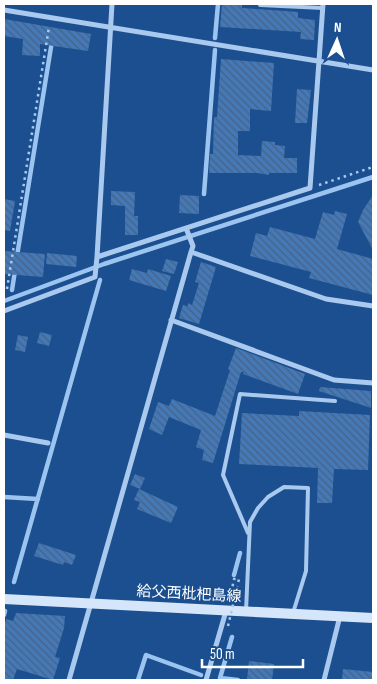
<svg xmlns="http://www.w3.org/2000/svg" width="377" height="684" viewBox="0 0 377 684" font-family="'Sofia Sans Condensed','Noto Sans JP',sans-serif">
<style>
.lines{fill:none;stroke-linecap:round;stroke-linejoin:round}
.stream{stroke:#9cc4f0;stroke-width:4.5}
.building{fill:url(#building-back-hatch)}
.path{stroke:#a9c9ee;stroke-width:2.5;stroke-dasharray:2.5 4;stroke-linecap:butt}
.lane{stroke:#a9c9ee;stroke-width:4}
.street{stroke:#a9c9ee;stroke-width:5}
.secondary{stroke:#d6e6fa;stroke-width:10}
.path-bridge{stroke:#a9c9ee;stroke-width:2.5;stroke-dasharray:2.5 4;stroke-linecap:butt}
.labels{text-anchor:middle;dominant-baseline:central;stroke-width:4.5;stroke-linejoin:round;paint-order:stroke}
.street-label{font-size:15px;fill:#fff;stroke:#1b4f8f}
</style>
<defs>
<pattern id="building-back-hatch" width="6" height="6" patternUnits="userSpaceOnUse" patternTransform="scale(1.25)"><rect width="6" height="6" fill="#4478b7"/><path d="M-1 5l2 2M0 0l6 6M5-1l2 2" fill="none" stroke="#486282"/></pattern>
</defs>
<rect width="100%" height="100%" fill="#1b4f8f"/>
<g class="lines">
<path class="stream" d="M215 38 218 4
M204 194 215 50
M17 256 52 41
M12 290 15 271
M4 301 104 264 373 177
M4 497 38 499
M234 575 240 553
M14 582 100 280
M4 615 5 611
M232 637 220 678 238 680
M138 680 146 655 201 675"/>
</g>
<path class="building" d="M222 4H242V8L298 12V18L315 20 314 40 300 39 301 32 220 27Z
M4 19 91 34 88 51 40 44V56L22 55 23 39 4 36Z
M221 59 274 63 271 111 250 109V131H238V155L261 156 262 141 275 142V145L285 146 284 158H297V173H269V175L257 173H209L210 154H213L214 117H217Z
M297 89 311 90 307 123H295Z
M111 191 135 192 134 216H138V235H125V206L111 205Z
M180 195 199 196V214L179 213Z
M373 195V250L358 222 363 210Z
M4 199 15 201 10 231 4 230Z
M335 211 347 214 337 249 373 259V295L309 278 311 272 250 256 256 233 267 236 270 227 315 239 323 212 334 215Z
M4 251 45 254 43 277 4 274Z
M47 253 77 256 76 267 46 264Z
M166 259 178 262 174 274 162 271Z
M201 262 216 267 199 324 179 318 183 305 188 306V303L192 305 199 283 195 282Z
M132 269 147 273 148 269 171 276 166 291 129 280Z
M40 332 52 335 49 346 37 343Z
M18 335 28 337 25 352 15 350Z
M236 348 305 374 298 394 243 374 244 372H241L213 463 202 460 204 450 196 447 201 430 169 417 162 435 149 429 158 402 169 406 172 399 215 416 230 370 228 369Z
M320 387 371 391V408L319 391Z
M299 411 370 415 368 470 334 469 332 503H317L318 468 239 464 242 413 299 416Z
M135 474 145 478 140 489 130 485Z
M139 489 178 507 171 523 137 509 140 502 134 500Z
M39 543 76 555 72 565 64 562 63 565 34 556Z
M16 613 65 616 64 628 55 657 60 658 53 680 17 669 13 680H4V626L6 619 13 621Z
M249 661 274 664 272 680 247 679Z
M343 669 373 672V680H342Z"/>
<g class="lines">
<path class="path" d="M319 185 373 167
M7 289 49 27
M230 599 234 579H239L236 592"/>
<path class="lane" d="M260 5 323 8
M248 533 223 475 240 394 335 401
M246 611 250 522 258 508 268 497 284 487 308 488 306 571 293 613"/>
<path class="street" d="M112 4 97 257 310 188 323 4
M4 10 373 70
M186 228 193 246 191 252
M4 311 95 277 97 257
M171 320 334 380 373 383
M4 435 48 443
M69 680 191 252 326 299 373 306
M206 680 226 611
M324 680 340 616"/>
<path class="secondary" d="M4 599 373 618"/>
<path class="path-bridge" d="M228 626 236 592"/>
</g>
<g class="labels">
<g class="street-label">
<text transform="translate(189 594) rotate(3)">給父西枇杷島線</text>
</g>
</g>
<rect width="377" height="684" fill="none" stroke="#ffffff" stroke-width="10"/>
<g transform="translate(337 40) rotate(3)" stroke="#1b4f8f" stroke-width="4" paint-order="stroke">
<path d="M0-4L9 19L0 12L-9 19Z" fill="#ffffff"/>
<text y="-8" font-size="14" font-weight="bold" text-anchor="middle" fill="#ffffff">N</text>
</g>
<path d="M202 659v8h101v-8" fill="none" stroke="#ffffff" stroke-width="2.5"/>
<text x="210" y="659" font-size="15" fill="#ffffff" stroke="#1b4f8f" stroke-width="4" paint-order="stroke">50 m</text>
</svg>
